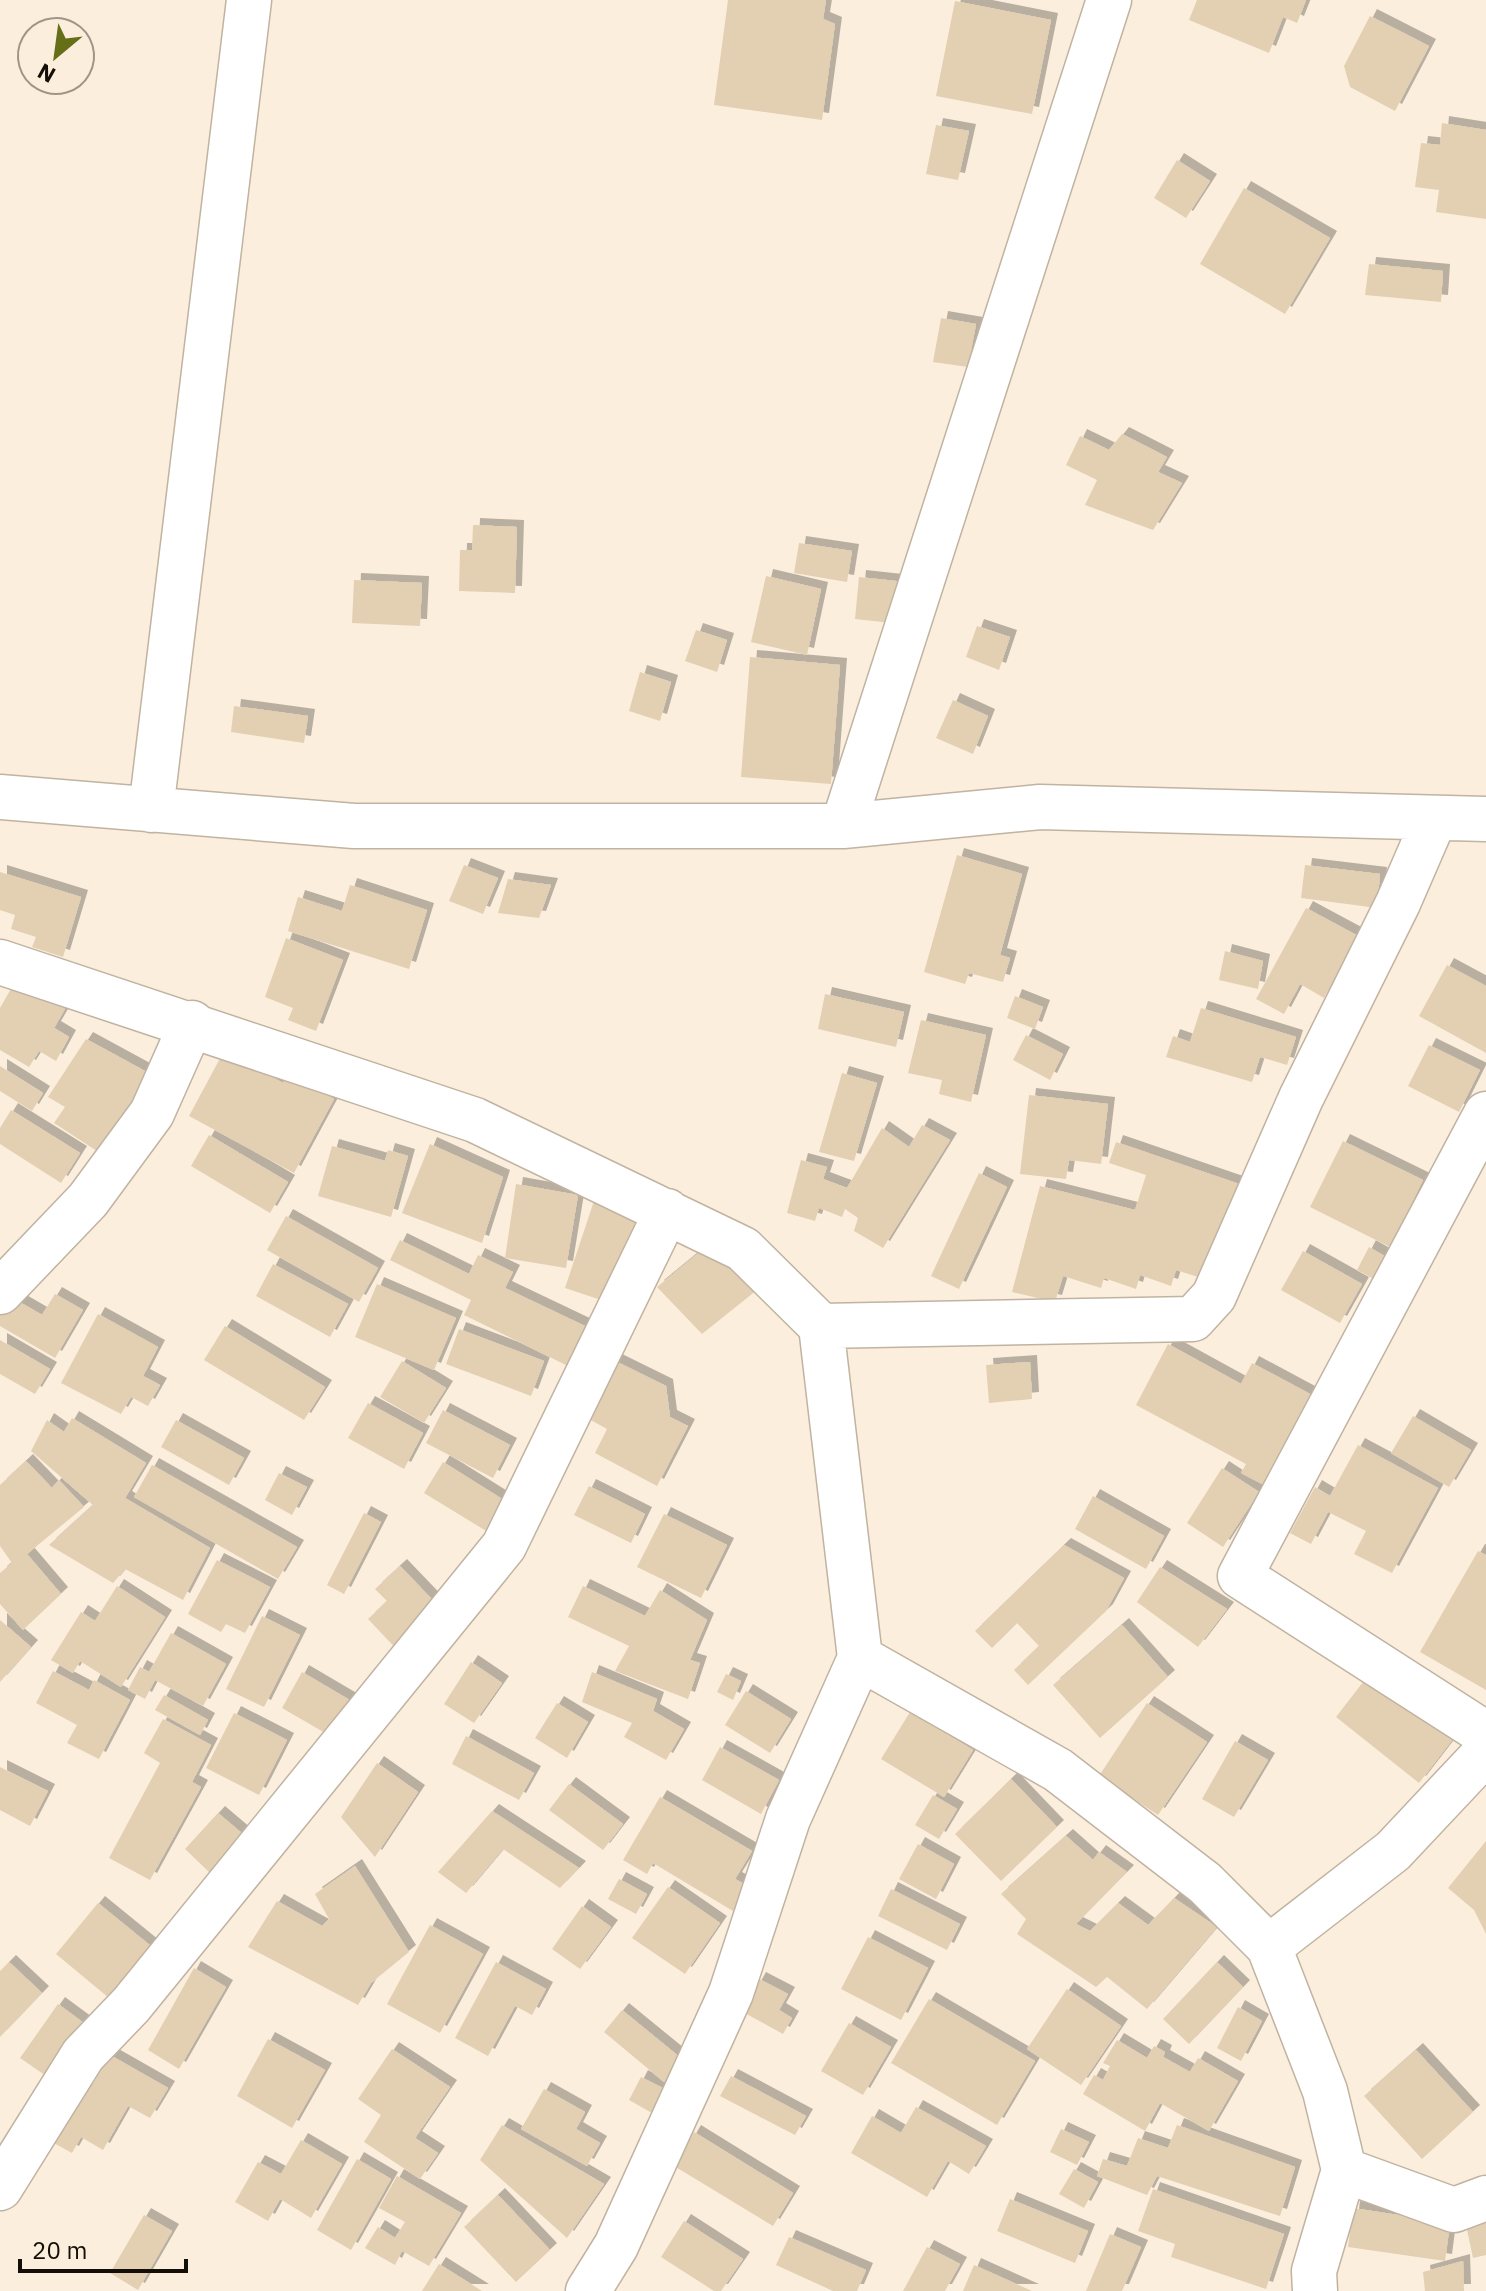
<svg xmlns="http://www.w3.org/2000/svg" width="1486" height="2291" viewBox="0 0 1486 2291" font-family="'IBM Plex Sans',sans-serif">
<style>
.building{fill:#e3d0b3;filter:url(#shadow)}
.lines{fill:none;stroke-linecap:round;stroke-linejoin:round}
.minor-casing{stroke:#c0b3a1;stroke-width:47}
.minor{stroke:#fff;stroke-width:44}
</style>
<defs>
<filter id="shadow"><feDropShadow dx="7" dy="-7" stdDeviation="0" flood-color="#0004"/></filter>
</defs>
<rect width="100%" height="100%" fill="#fceedc"/>
<path class="building" d="M728 0H826L823 19 835 24 822 120 714 105Z
M1197 0H1306L1297 23 1283 17 1269 53 1189 20Z
M955 1 1051 20 1032 114 936 96Z
M1370 16 1429 46 1395 111 1350 87 1344 66Z
M1442 123 1486 130V219L1436 212 1439 190 1415 187 1421 143 1440 145Z
M936 125 969 131 958 180 926 174Z
M1177 160 1210 181 1186 218 1154 198Z
M1244 188 1330 238 1285 314 1200 264Z
M1369 264 1443 271 1441 302 1365 295Z
M941 318 976 324 968 367 933 362Z
M1122 434 1167 457 1158 472 1182 483 1153 530 1085 505 1097 480 1066 465 1080 436 1109 450Z
M473 525 517 527 515 593 459 591 460 550H472Z
M799 543 852 551 847 582 794 573Z
M766 576 821 589 807 655 751 642Z
M859 577 905 582 901 624 855 619Z
M354 580 422 583 420 626 352 623Z
M977 626 1010 637 999 670 966 657Z
M696 630 727 640 717 672 685 661Z
M750 657 840 665 831 784 741 777Z
M640 672 671 682 660 721 629 711Z
M953 700 988 716 973 754 936 738Z
M234 706 308 716 304 743 231 732Z
M957 855 1022 874 1000 955 1010 958 1003 982 969 973 965 984 924 972Z
M464 865 498 878 483 914 449 901Z
M1305 865 1380 874 1377 908 1301 898Z
M0 872 81 897 63 957 32 947 36 937 11 929 15 915 0 910Z
M508 879 551 885 539 918 498 913Z
M350 885 427 910 409 969 288 931 298 897 342 911Z
M1306 908 1373 944 1351 984 1336 976 1324 998 1300 984 1284 1014 1256 999Z
M286 938 343 960 316 1031 288 1020 293 1008 265 997Z
M1225 951 1263 961 1258 989 1219 980Z
M1447 965 1486 986V1053L1419 1016Z
M16 980 65 1009 54 1028 69 1037 56 1061 39 1051 29 1067 0 1050V1008Z
M825 994 904 1012 896 1047 818 1029Z
M1015 996 1043 1007 1035 1029 1007 1018Z
M1201 1008 1296 1037 1287 1065 1260 1057 1252 1082 1166 1057 1173 1036 1190 1042Z
M921 1020 986 1035 971 1102 939 1094 942 1080 908 1073Z
M1026 1035 1063 1054 1050 1080 1013 1060Z
M86 1039 156 1077 103 1155 54 1123 65 1107 48 1097Z
M1429 1045 1480 1070 1459 1112 1408 1086Z
M224 1051 283 1083 288 1074 334 1099 294 1173 189 1116Z
M0 1066 43 1093 32 1111 0 1091Z
M842 1073 877 1083 854 1161 819 1152Z
M1029 1095 1108 1104 1101 1164 1069 1160 1066 1179 1020 1174Z
M11 1110 80 1153 61 1183 0 1144V1128Z
M922 1125 950 1140 883 1248 854 1231 858 1218 845 1209 842 1217 819 1208 815 1221 787 1213 801 1160 827 1167 823 1179 847 1188 882 1128 909 1147Z
M209 1135 288 1182 270 1213 191 1166Z
M1343 1141 1423 1180 1390 1247 1310 1207Z
M1116 1142 1245 1186 1198 1277 1176 1270 1171 1286 1140 1275 1136 1289 1104 1278 1101 1288 1063 1276 1055 1302 1012 1292 1040 1186 1135 1210 1146 1175 1109 1163Z
M430 1144 503 1177 482 1243 402 1213Z
M332 1146 385 1161 388 1150 408 1156 391 1217 318 1196Z
M979 1173 1007 1187 959 1289 931 1276Z
M516 1184 578 1195 566 1268 505 1258Z
M594 1201 643 1217 613 1304 565 1288Z
M286 1216 378 1268 359 1302 267 1250Z
M400 1240 469 1274 478 1255 513 1272 505 1288 589 1328 570 1367 464 1315 471 1300 390 1260Z
M1369 1247 1393 1261 1381 1283 1357 1270Z
M701 1251 762 1286 702 1334 657 1287Z
M1303 1251 1362 1284 1340 1323 1281 1290Z
M273 1264 348 1304 330 1337 256 1296Z
M377 1284 456 1318 434 1370 355 1337Z
M55 1294 83 1310 55 1358 0 1326V1316L11 1297 42 1315Z
M98 1314 158 1347 143 1376 160 1385 148 1406 131 1397 121 1414 61 1383Z
M225 1326 325 1387 304 1420 204 1360Z
M459 1329 544 1361 531 1396 446 1364Z
M0 1340 50 1369 35 1394 0 1374Z
M1168 1344 1241 1384 1252 1363 1323 1401 1274 1490 1241 1473 1246 1464 1136 1405Z
M607 1357 666 1386 670 1417 688 1426 657 1486 595 1453 607 1429 578 1413Z
M402 1361 446 1388 424 1423 380 1397Z
M1030 1362 1032 1399 989 1403 986 1365Z
M368 1403 423 1433 404 1469 348 1438Z
M443 1410 510 1445 493 1478 426 1443Z
M1413 1416 1471 1450 1449 1487 1391 1453Z
M72 1418 146 1463 125 1498 210 1548 183 1600 125 1569 113 1583 49 1545 93 1505 31 1451 47 1420 64 1432Z
M176 1420 244 1458 229 1485 161 1447Z
M1358 1445 1438 1488 1392 1573 1354 1554 1366 1531 1328 1512 1311 1544 1290 1533 1315 1487 1330 1496Z
M26 1461 52 1488 59 1480 84 1507 27 1554 61 1594 23 1630 0 1604V1573L12 1563 0 1546V1485Z
M443 1462 515 1507 496 1537 424 1493Z
M152 1465 297 1547 278 1579 134 1497Z
M1222 1468 1259 1492 1223 1547 1187 1523Z
M279 1473 307 1487 292 1515 265 1500Z
M589 1486 645 1514 631 1543 574 1515Z
M1093 1496 1164 1536 1146 1569 1075 1529Z
M364 1513 381 1522 344 1594 327 1585Z
M664 1514 727 1545 701 1598 637 1567Z
M1064 1545 1124 1578 1106 1611 1028 1685 1014 1670 1039 1646 1017 1623 992 1648 975 1631Z
M1478 1551 1486 1555V1690L1420 1652Z
M217 1560 270 1587 245 1633 226 1624 221 1632 188 1614Z
M400 1566 447 1615 403 1656 368 1619 387 1601 375 1589Z
M1160 1567 1227 1609 1198 1647 1137 1602Z
M117 1586 165 1617 121 1687 80 1661 73 1673 51 1660 81 1612 95 1621Z
M583 1586 645 1616 660 1590 707 1620 690 1660 700 1663 688 1699 615 1671 629 1646 568 1617Z
M262 1616 300 1635 264 1707 226 1689Z
M0 1620 31 1647 0 1682Z
M1122 1625 1168 1677 1100 1738 1053 1685Z
M171 1633 226 1664 203 1706 155 1680 145 1699 128 1690 140 1667 149 1672Z
M471 1662 502 1683 474 1723 444 1704Z
M53 1671 89 1690 94 1680 130 1700 99 1759 67 1743 77 1725 36 1703Z
M302 1672 353 1702 332 1737 282 1708Z
M592 1672 657 1699 653 1711 684 1729 666 1760 624 1737 632 1723 582 1702Z
M1370 1673 1453 1739 1419 1783 1336 1717Z
M726 1674 741 1681 733 1700 717 1692Z
M746 1691 791 1719 770 1753 725 1725Z
M164 1695 208 1720 200 1735 155 1710Z
M557 1703 588 1722 567 1758 535 1738Z
M1147 1703 1207 1742 1158 1815 1099 1776Z
M910 1712 973 1750 944 1797 881 1759Z
M234 1713 287 1740 259 1795 206 1768Z
M163 1719 211 1745 192 1782 201 1787 150 1880 109 1858 160 1763 144 1753Z
M466 1736 534 1773 519 1800 452 1764Z
M1235 1741 1268 1760 1234 1817 1202 1799Z
M720 1747 779 1780 761 1814 702 1780Z
M377 1763 418 1792 375 1857 341 1817Z
M0 1767 48 1791 30 1826 0 1810Z
M1011 1779 1057 1827 1001 1881 955 1834Z
M569 1784 623 1824 603 1850 549 1810Z
M933 1795 957 1809 939 1839 915 1825Z
M660 1797 752 1851 735 1879 748 1886 733 1911 653 1863 647 1874 623 1860Z
M492 1811 579 1868 560 1888 503 1849 466 1893 438 1872Z
M218 1813 244 1835 210 1873 185 1849Z
M1066 1836 1093 1860 1099 1852 1127 1872 1076 1924 1090 1931 1118 1903 1148 1925 1174 1898 1217 1927 1147 2009 1107 1977 1096 1987 1017 1934 1026 1919 1001 1894Z
M1486 1841V1934L1474 1910 1448 1888Z
M918 1844 954 1864 936 1899 899 1879Z
M355 1866 409 1952 371 1983 358 2005 248 1947 277 1901 322 1926 329 1919 315 1894Z
M619 1879 647 1894 636 1914 608 1899Z
M668 1887 720 1923 685 1974 632 1938Z
M891 1889 960 1924 947 1950 878 1916Z
M98 1903 152 1947 109 1998 56 1954Z
M582 1906 611 1927 580 1969 552 1949Z
M430 1925 483 1954 440 2033 387 2004Z
M868 1937 928 1968 901 2020 841 1989Z
M9 1962 42 1993 0 2037V1971Z
M496 1962 546 1989 532 2015 515 2006 488 2056 455 2038Z
M1217 1962 1243 1987 1189 2044 1163 2019Z
M194 1968 226 1987 179 2069 148 2050Z
M759 1979 788 1994 779 2010 792 2018 783 2034 741 2011Z
M1067 1989 1121 2026 1081 2085 1027 2049Z
M929 1999 1035 2061 997 2125 891 2063Z
M58 2004 92 2029 55 2082 20 2058Z
M1238 2007 1262 2021 1241 2061 1217 2048Z
M622 2010 682 2059 664 2082 604 2032Z
M849 2023 891 2047 863 2095 821 2071Z
M268 2039 325 2070 292 2128 237 2096Z
M1117 2040 1147 2058 1154 2046 1165 2052 1163 2057 1190 2072 1198 2058 1238 2081 1209 2131 1160 2103 1145 2131 1083 2094 1094 2075 1103 2080 1110 2066 1103 2063Z
M392 2049 450 2087 415 2138 438 2153 420 2179 364 2142 381 2115 358 2099Z
M1416 2050 1473 2112 1422 2159 1364 2096Z
M110 2055 168 2088 150 2118 128 2106 103 2150 81 2137 72 2153 41 2136 71 2083 88 2092Z
M731 2076 806 2116 795 2135 720 2096Z
M641 2077 673 2093 659 2117 629 2100Z
M544 2089 585 2112 576 2129 600 2143 587 2166 521 2129Z
M916 2107 986 2146 969 2174 948 2161 927 2197 851 2153 872 2116 901 2133Z
M502 2125 604 2184 567 2238 480 2160Z
M1177 2125 1295 2167 1280 2216 1157 2176 1147 2195 1097 2176 1103 2159 1127 2166 1138 2138 1168 2148Z
M1061 2129 1089 2142 1077 2165 1050 2152Z
M694 2132 793 2193 773 2226 674 2166Z
M301 2140 342 2164 311 2218 280 2199 268 2221 235 2202 258 2162 281 2174Z
M357 2159 391 2179 351 2250 317 2230Z
M1074 2169 1098 2182 1084 2208 1059 2194Z
M397 2176 461 2213 429 2266 402 2251 395 2265 365 2248 378 2227 395 2238 405 2222 379 2208Z
M1153 2189 1284 2234 1266 2289 1171 2257 1175 2244 1138 2231Z
M498 2195 550 2250 516 2282 464 2227Z
M1010 2199 1088 2231 1075 2263 997 2231Z
M1353 2208 1450 2223 1445 2261 1348 2247Z
M144 2215 172 2231 138 2290 110 2273Z
M1486 2220V2255L1473 2258 1466 2225Z
M684 2221 743 2259 721 2291H714L661 2257Z
M1110 2234 1141 2247 1122 2291H1086Z
M789 2237 866 2270 857 2291H833L776 2265Z
M927 2247 960 2264 945 2291H903Z
M1463 2261 1464 2291H1425L1423 2272Z
M439 2264 482 2291H422Z
M974 2265 1032 2291H963Z"/>
<g class="lines">
<g class="minor-casing">
<path id="minor" d="M0 797 354 826H843L1040 807 1486 819
M151 810 249 0
M843 826 1109 0
M0 962 475 1120 743 1249 821 1326 860 1658 1058 1770 1205 1883 1269 1947 1325 2091 1344 2170 1314 2271 1315 2291
M1486 1114 1240 1576 1486 1734
M0 1292 88 1200 152 1113 192 1023
M821 1326 1193 1319 1214 1296 1301 1098 1398 903 1434 820
M1269 1947 1393 1851 1486 1752
M1344 2170 1454 2210 1486 2198
M0 2188 83 2055 131 2005 504 1546 667 1211
M588 2291 616 2246 731 1993 788 1819 860 1658"/>
</g>
<use href="#minor" class="minor"/>
</g>
<g transform="translate(56 56) rotate(209)"><circle r="38" fill="#fceedc" stroke="#9f9587" stroke-width="2"/>
<path d="M0-6L14 30L0 20L-14 30Z" fill="#656f17"/>
<text y="-12" font-size="22" font-weight="bold" text-anchor="middle" fill="#130f08">N</text>
</g>
<path d="M20 2259v12h166v-12" fill="none" stroke="#130f08" stroke-width="4"/>
<text x="32" y="2259" font-size="24" fill="#130f08" stroke="#fceedc" stroke-width="6" paint-order="stroke">20 m</text>
</svg>
